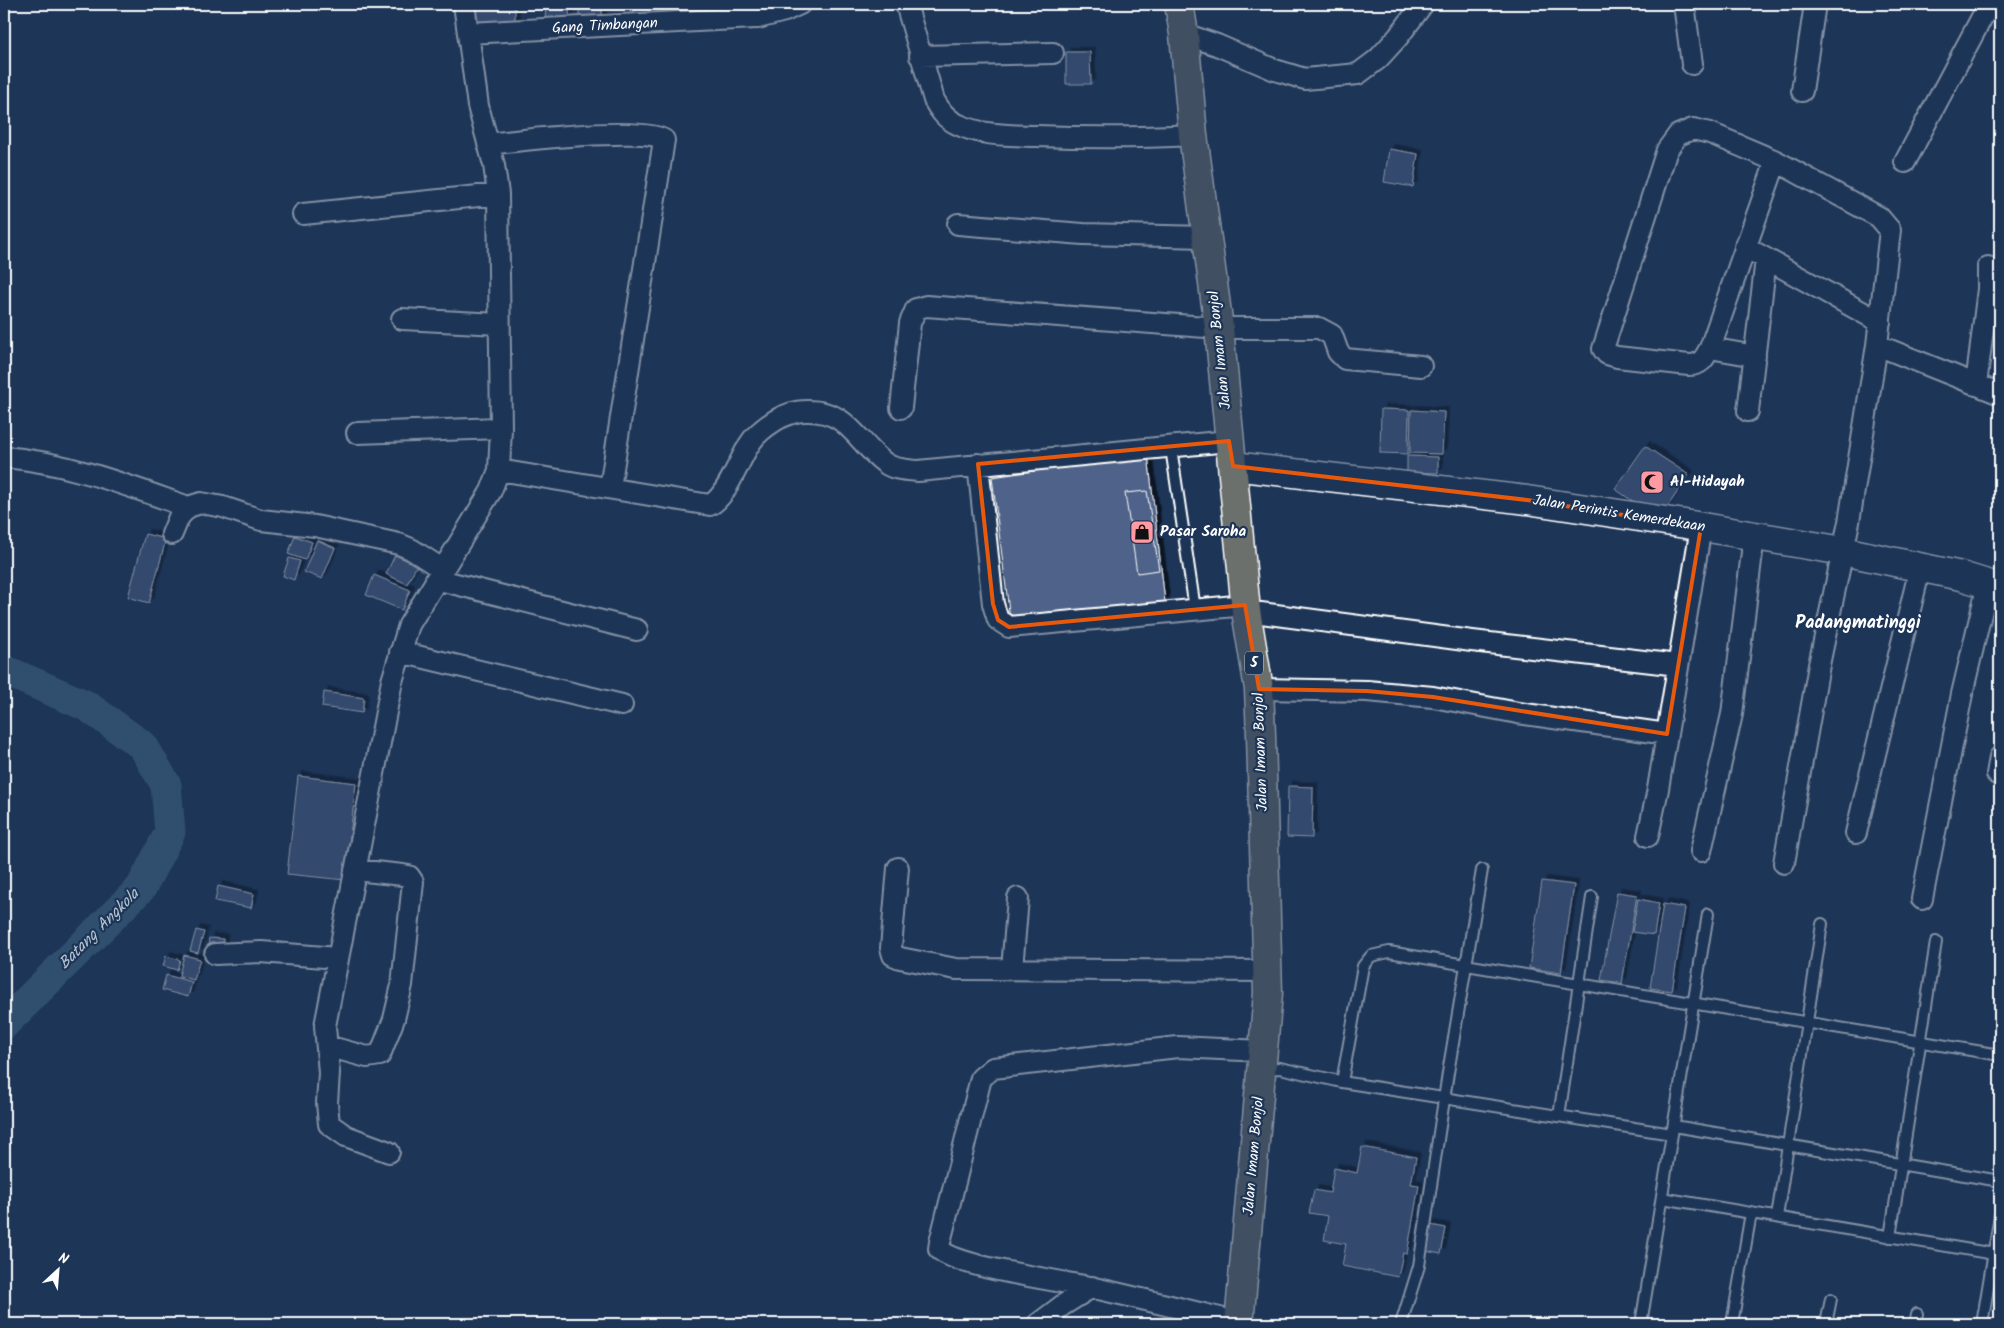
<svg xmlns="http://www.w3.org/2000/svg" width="2004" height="1328" viewBox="0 0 2004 1328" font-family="Kalam,sans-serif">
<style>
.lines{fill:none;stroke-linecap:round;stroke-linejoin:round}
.river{stroke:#466f8d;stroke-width:31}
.building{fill:#4f648a;stroke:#fff;filter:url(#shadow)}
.lane-casing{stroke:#fff;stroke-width:14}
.street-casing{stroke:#fff;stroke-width:24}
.secondary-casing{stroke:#fff;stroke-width:31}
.highway-casing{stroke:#fff;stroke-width:31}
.lane{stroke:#1d3557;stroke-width:10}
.street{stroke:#1d3557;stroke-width:20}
.secondary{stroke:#1d3557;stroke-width:28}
.highway{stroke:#6c706d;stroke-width:28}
.marked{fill:none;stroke:#e8590c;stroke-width:4;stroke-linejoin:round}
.labels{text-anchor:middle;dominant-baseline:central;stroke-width:4.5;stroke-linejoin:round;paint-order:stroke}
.shield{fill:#1d3557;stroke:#bbc2cd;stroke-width:1}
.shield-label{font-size:14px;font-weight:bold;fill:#fff}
.street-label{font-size:15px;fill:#fff;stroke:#1d3557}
.poi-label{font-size:15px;font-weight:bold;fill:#fff;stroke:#1d3557;text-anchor:start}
.water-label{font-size:16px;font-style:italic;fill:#b5c5d1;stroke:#1d3557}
.quarter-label{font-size:18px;font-weight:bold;fill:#fff;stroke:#1d3557}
</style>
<defs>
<filter id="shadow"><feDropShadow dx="4.5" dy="-4.5" stdDeviation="0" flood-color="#0009"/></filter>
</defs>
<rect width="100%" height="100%" fill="#1d3557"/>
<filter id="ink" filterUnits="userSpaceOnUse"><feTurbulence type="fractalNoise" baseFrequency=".02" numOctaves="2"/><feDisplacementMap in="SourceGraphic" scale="10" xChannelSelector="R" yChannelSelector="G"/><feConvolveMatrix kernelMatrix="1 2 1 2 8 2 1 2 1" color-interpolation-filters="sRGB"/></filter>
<g filter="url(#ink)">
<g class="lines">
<path class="river" d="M4 670 87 706 143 746 166 785 170 832 141 888 4 1024"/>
</g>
<path class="building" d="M515 4V26L470 30 472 5Z
M546 4H568L570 18 545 21Z
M601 5 603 19H579V6Z
M1066 52H1090L1091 84H1066Z
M1389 149 1418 154 1413 187 1384 182Z
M1381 409 1409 410 1408 454 1380 453Z
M1411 410 1444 412 1442 454 1410 453Z
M1645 446 1689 475 1659 519 1615 489Z
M1148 455 1165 602 1010 619 992 477Z
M1407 456 1438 457V473L1407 472Z
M1147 491 1159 570 1137 573 1125 493Z
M145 534 166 539 149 603 128 597Z
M295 536 312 542 305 560 288 554Z
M317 540 335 548 322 579 304 572Z
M395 555 417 565 407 584 386 574Z
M289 558 300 561 294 580 283 576Z
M374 575 410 590 402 610 366 595Z
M324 692 364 698 362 713 322 707Z
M298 776 356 783 345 880 287 874Z
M1288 786 1313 787 1312 838 1287 837Z
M1542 881 1574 885 1561 973 1529 968Z
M218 886 254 894 251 908 215 901Z
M1617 892 1637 895 1622 983 1601 980Z
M1638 899 1659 903 1654 935 1632 932Z
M1663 904 1685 908 1672 991 1650 988Z
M196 930 204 932 198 953 190 951Z
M209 938 223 939V950L208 949Z
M184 955 200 959 194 980 179 976Z
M166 956 180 960 177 970 163 966Z
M166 975 192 982 188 997 162 990Z
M1362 1147 1416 1157 1411 1184 1419 1185 1407 1254 1403 1253 1398 1277 1342 1266 1346 1244 1324 1240 1328 1216 1309 1213 1314 1190 1330 1193 1334 1168 1357 1173Z
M1430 1225 1446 1228 1441 1254 1425 1251Z"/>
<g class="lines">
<g class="lane-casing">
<path id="lane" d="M1171 448 1195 609
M1262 1069 1280 1068 1342 1082 1672 1134
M1342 1082 1363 966 1371 956 1389 952 2000 1055
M1559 1116 1592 897
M1674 1126 2000 1181
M1662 1198 1994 1254
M1777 1217 1822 924
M1890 1237 1936 942
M1241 1323 1267 1324
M1401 1324 1419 1266 1448 1073 1482 870
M1641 1324 1708 914
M1732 1324 1751 1213
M1826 1324 1831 1299
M1915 1324 1917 1314
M1982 1324 2000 1215"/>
</g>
<g class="street-casing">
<path id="street" d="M906 4 934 100C940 111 946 119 957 124 981 136 1010 135 1036 136 1089 138 1140 138 1193 135
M1684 4 1692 64
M468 33 758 18 785 11 800 4
M1184 34 1217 45 1275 70 1305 79 1358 74 1378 59 1398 37 1423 4
M920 56 1053 53
M1802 91 1815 4
M488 144C513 141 653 125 664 140L610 488
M1776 161 1710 348C1704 359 1701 365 1689 365L1617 357 1607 354 1603 349 1667 150 1678 135 1693 129 1710 133 1776 161 1879 217 1890 230 1877 345 1849 522 1819 665 1784 863
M1905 162 1989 4
M303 214 498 194
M958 224 1083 234 1207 237
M1745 247 1880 322
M402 319 499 324
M1877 345 2000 394
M1710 348 1755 356
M1976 385 1988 289V267
M901 408 910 323 916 309 926 306 1219 328H1319L1332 335 1338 352 1345 359 1421 366
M1748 411 1766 259
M357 433 501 428
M4 457C67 462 129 486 188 507
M978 464 993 604 998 620 1009 627 1246 605
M499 470 710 505C727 497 739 459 751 442 756 434 768 425 776 420 784 415 796 411 805 411 848 409 856 442 885 463 894 470 907 470 918 471L1229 441
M172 534 179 517 188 507 201 503 223 507 261 520 315 526 399 544 411 549 442 569
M436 579 637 630
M1246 611 1472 641 1678 665
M400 652 622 705
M1259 689 1367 691 1433 697 1518 713 1667 734
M1997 774 2000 757
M1856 833 1920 568
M1648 836 1658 789 1701 527
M1701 851 1732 714 1754 536
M898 868 891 948 893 955 900 958 956 969 1268 971
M1922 899 1962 694 1988 584
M215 954 261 952 337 958
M1012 969 1018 898
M327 1046 367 1057 380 1055 394 1019 402 985 413 882 409 876 403 875 355 870
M389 1152 346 1136 329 1124 327 1103 329 1073 325 1026 392 681 409 625 491 491 499 470 501 428 498 194 494 165 478 106 464 4
M1240 1323C1191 1311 1143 1299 1094 1288 1064 1281 958 1268 939 1249L940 1242 981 1078 993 1068 1178 1047 1263 1051
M1038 1324 1063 1305 1092 1287"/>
</g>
<g class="secondary-casing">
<path id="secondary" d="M1233 466 1527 500 1685 524 1843 551 1961 576 2000 588"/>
</g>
<g class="highway-casing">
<path id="highway" d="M1179 4 1184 34 1193 135 1219 328 1246 611 1259 689 1261 735 1268 993 1239 1324"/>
</g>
<use href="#lane" class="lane"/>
<use href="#street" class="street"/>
<use href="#secondary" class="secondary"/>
<use href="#highway" class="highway"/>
</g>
</g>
<path d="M0 0H2004V1328H0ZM1229 441 1233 466 1527 500 1701 527 1667 734 1433 697 1367 691 1259 689 1245 605 1009 627 998 620 993 604 978 464Z" fill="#1d3557" fill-opacity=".55" fill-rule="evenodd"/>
<path class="marked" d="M1229 441 1233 466 1527 500 1701 527 1667 734 1433 697 1367 691 1259 689 1245 605 1009 627 998 620 993 604 978 464Z"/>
<defs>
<g id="mosque-square" transform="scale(1.25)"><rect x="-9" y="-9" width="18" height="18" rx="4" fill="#ff9aa2" stroke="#1d3557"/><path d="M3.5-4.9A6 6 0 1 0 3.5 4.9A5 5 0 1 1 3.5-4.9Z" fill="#111"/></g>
<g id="shop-square" transform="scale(1.25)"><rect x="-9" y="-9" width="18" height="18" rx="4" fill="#ff9aa2" stroke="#1d3557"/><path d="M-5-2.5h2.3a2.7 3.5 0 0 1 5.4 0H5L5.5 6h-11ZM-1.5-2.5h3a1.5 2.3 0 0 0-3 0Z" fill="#111"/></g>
</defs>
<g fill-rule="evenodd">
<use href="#mosque-square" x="1652" y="482"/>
<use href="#shop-square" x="1142" y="532"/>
</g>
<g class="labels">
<rect class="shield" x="1245" y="651.5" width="18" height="23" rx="4"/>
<g class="shield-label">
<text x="1254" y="663">5</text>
</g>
<g class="street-label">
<text transform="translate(605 26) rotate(-3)">Gang Timbangan</text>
<text transform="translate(1220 350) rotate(-96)">Jalan Imam Bonjol</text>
<text transform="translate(1619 514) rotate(9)">Jalan Perintis Kemerdekaan</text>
<text transform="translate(1261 752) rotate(-92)">Jalan Imam Bonjol</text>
<text transform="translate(1254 1156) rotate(-85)">Jalan Imam Bonjol</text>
</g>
<g class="poi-label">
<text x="1670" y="482">Al-Hidayah</text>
<text x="1160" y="532">Pasar Saroha</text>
</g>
<g class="water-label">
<text transform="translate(99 929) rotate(-45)">Batang Angkola</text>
</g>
<g class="quarter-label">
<text x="1858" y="623">Padangmatinggi</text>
</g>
</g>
<rect width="2004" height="1328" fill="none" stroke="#1d3557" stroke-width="20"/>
<rect x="10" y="10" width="1984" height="1308" fill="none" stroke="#fff" stroke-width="2" filter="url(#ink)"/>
<g transform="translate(58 1270) rotate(26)" stroke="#1d3557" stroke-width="4" paint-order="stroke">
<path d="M0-4L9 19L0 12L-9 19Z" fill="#ffffff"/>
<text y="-8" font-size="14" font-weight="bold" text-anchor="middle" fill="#ffffff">N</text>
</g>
</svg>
